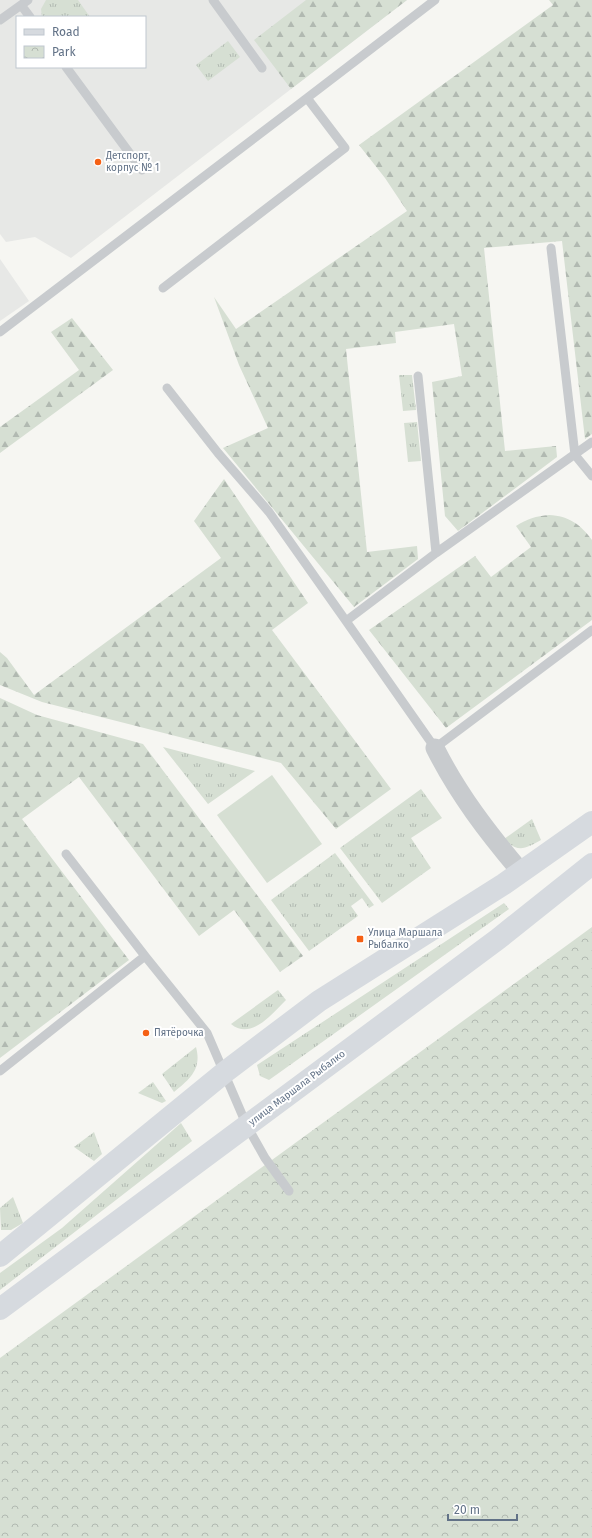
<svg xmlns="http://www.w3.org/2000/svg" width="592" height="1538" font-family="'Fira Sans',sans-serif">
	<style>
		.built { fill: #e7e8e6; fill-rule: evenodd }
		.grass { fill: url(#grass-tufts) }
		.forest { fill: url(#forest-firs) }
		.park { fill: url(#park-crowns) }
		.garden { fill: #d6dfd3 }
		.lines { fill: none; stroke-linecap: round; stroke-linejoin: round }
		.service { stroke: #c8cbce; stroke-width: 9 }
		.minor { stroke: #c8cbce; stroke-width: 19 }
		.primary { stroke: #d6dadf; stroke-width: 22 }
		.poi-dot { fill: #f56014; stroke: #fff; stroke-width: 1.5 }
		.labels { text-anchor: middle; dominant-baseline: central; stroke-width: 4; stroke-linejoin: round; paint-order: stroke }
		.poi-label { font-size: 10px; fill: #627287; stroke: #fff; text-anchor: start }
		.street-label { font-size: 10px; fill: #627287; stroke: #fff }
	</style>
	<defs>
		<pattern id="grass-tufts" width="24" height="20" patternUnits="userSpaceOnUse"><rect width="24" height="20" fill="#d6dfd3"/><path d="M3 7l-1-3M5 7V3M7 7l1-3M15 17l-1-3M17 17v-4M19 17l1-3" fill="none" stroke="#b1b9b1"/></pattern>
		<pattern id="forest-firs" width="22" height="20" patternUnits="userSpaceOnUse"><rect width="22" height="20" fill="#d6dfd3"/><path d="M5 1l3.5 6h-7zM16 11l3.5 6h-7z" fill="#b1b9b1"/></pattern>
		<pattern id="park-crowns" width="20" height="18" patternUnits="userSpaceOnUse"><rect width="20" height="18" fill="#d6dfd3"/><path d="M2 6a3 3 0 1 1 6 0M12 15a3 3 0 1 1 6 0" fill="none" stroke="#b1b9b1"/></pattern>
	</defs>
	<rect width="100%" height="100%" fill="#f6f6f2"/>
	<!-- built -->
	<path class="built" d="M0 0H407L71 258 35 237 6 242 0 234ZM17 17H145V67H17Z
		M0 259 29 301 0 321Z"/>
	<!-- grass -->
	<path class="grass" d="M46 0H78L90 17H42L41 9Z
		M228 41 240 57 208 81 196 65Z
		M399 375H412L416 410 403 411Z
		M417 422 421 461 408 462 404 423Z
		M163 747 255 771 208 804Z
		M421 789 442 818 411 838 431 868 382 903 340 848Z
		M532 819 541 840C525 849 518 853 504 839Z
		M335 853 374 905 369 908 362 898 351 906 358 916 309 951 271 900Z
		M504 903 509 909 269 1080 260 1076 257 1065Z
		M278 990 286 1000C273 1013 251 1041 231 1024Z
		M196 1047C202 1069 190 1079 174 1092L162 1074Z
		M153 1082 166 1101 162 1103 138 1093Z
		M181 1123 192 1141 0 1290V1273L62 1228Z
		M94 1132 102 1154 94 1161 74 1147Z
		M13 1197 23 1223 11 1230H1L0 1208Z"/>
	<!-- forest -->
	<path class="forest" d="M306 0H407L291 89 254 40Z
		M549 0H592V434L585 439 562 241 484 248 505 451 556 446 557 457 458 531 445 516 432 382 462 376 454 324 395 332 396 343 346 349 367 552 417 546 418 559 354 607 223 448 268 428 239 365 214 297 236 329 407 211 385 178 359 145 553 5Z
		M72 318 113 370 0 453V427L79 370 51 332Z
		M224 479 308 603 272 630 391 789 336 829 281 763 42 702 0 685V652L7 658 34 695 221 558 194 521Z
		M549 515C569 516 580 524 592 540V620L446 728 369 630 475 556 491 577 531 547 516 526C527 519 536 516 549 515Z
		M0 698 37 715 143 744 303 956 280 972 234 910 199 936 79 777 22 819 129 960 0 1058Z"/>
	<!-- park -->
	<path class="park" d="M592 927V1538H0V1358Z"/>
	<!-- garden -->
	<path class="garden" d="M272 775 322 844 267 883 217 815Z"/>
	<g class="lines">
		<!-- service -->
		<path class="service" d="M213 0 262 68
			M21 5 30 17
			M0 20 28 0
			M66 67 142 170
			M551 248 575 455 592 476
			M163 288 345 148 307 98 435 0
			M0 332 307 98
			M418 376 436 553
			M167 388 218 453 269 512 346 621 436 553 592 442
			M346 621 435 748 592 630
			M145 956 207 1033 247 1126 265 1158 289 1191
			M0 1071 145 956 66 854"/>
		<!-- minor -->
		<path class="minor" d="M435 748C458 794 488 833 521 872"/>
		<!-- primary -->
		<path class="primary" d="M0 1256 225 1072 319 1001 504 884 592 822
			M0 1309 498 939 592 864"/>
	</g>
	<!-- markers -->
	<g class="poi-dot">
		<circle cx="98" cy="162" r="4"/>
		<rect x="356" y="935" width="8" height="8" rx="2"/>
		<circle cx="146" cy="1033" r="4"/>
	</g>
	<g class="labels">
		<!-- poi labels -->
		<g class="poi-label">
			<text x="106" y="156">Детспорт,<tspan x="106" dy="12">корпус № 1</tspan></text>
			<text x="368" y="933">Улица Маршала<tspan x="368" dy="12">Рыбалко</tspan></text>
			<text x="154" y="1033">Пятёрочка</text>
		</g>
		<!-- street labels -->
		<g class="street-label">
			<text transform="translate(297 1088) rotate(-37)">улица Маршала Рыбалко</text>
		</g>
	</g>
	<!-- legend -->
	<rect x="16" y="16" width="130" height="52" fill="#ffffff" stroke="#c0c7cf"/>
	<rect x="24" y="29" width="20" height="6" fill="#d6dadf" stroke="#c0c7cf"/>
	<text x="52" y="36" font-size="12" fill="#627287">Road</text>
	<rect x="24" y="46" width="20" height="12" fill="url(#park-crowns)" stroke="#c0c7cf"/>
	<text x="52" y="56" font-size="12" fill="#627287">Park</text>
	<!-- scale -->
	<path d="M448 1514v6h69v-6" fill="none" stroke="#627287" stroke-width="2"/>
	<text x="454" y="1514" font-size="12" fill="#627287" stroke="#ffffff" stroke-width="3" paint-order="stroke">20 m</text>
</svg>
